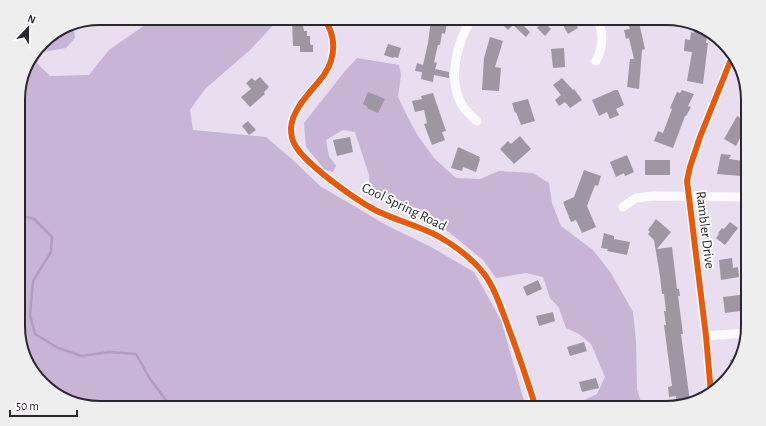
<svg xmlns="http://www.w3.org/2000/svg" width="766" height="426" font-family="'Alegreya Sans',sans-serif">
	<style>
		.forest { fill: #c8b4d5 }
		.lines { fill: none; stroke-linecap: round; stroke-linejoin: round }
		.stream { stroke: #b29cc2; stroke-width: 2.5 }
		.building { fill: #9e96a3 }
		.street { stroke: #fcfafd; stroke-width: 9 }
		.cycleway-casing { stroke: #fff; stroke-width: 8 }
		.cycleway { stroke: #e8590c; stroke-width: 6 }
		.labels { text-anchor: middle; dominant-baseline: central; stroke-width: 4; stroke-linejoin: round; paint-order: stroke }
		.street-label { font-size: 14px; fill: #2c2631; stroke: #fff }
		.rim { fill: none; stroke: #2c2631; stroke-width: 2 }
	</style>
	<rect width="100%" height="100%" fill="#e8deef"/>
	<!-- forest -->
	<path class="forest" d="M155 18H280L250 50 205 89 190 110 193 130 266 137 293 160 320 186 386 225 431 247 474 272 501 320 526 408H100L59 397 32 372 19 337V90L27 64 46 39 66 26 74 30 75 38 66 48 43 52 37 63 50 76 89 75 109 50Z
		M357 58 399 65 401 75 398 97 408 118 418 136 434 158 456 178 480 179 499 171 533 173 549 183 552 203 561 226 593 250 611 273 633 312 636 341 637 389 643 408H567L597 394 605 377 591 344 579 334 566 328 559 308 550 298 543 277 526 273 496 278 483 260 449 232 370 194 369 175 355 132 343 130 326 140 329 156 336 166 333 172 325 170 306 147 304 123 345 71Z"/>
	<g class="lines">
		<!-- stream -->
		<path class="stream" d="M19 215 34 219 52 237 51 252 33 281 30 315 35 334 58 348 82 356 109 352 136 354 150 379 172 408"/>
	</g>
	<!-- building -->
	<path class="building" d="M496 18H519L518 20 530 32 526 37 513 25 508 30Z
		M559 18H573L578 28 568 34Z
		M625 18H638L645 49 642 50 639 89 627 87 630 59H634L629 38 626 39 624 30 630 29Z
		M302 19 304 31H307V36H310V43L311 45H313V52H300V46H293L292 20Z
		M431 20 447 23 445 34 442 33 440 45H438L434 62 437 63 435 69 449 72V78L434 75 433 82 421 79 422 72 415 71 417 63 423 65 428 43Z
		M543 21 551 29 545 36 537 28Z
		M695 28 708 30 706 43H708L703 84 687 81 692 52 684 51 685 39 690 40 691 32 694 33Z
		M490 37 503 41 495 67 501 68 499 91 482 90 484 58Z
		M388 44 401 48 398 58 394 57 393 58 384 55Z
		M564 48 565 67 553 68 551 49Z
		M260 77 269 87 264 92 265 94 250 107 241 97 251 89 246 83 252 78 255 81Z
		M562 78 573 90 574 89 582 100 570 108 565 102 559 106 555 100 561 95 553 85Z
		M615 90H618L624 105 616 109 619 115 610 119 607 112 599 116 592 100Z
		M682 90 694 94 688 106 691 107 686 116H685L673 148 654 141 658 131 663 133 672 109 670 108 677 92 680 93Z
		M368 92 385 99 378 113 367 108 368 107 363 104Z
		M433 93 446 131 442 132 445 140 432 145 424 124 427 123 424 110 415 112 412 101 422 99 421 96Z
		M528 99 535 121 521 125 516 112 515 113 512 103Z
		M737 116 748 122V137L746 141 740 138 736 146 724 139Z
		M248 121 256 130 249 135 242 126Z
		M520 136 531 149 514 164 500 149 508 141 511 144Z
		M350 137 353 152 337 156 333 140Z
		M458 147 480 157 479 159H480L476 172 463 167 462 171 451 168Z
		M721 154 731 155 729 159 743 161 741 176 717 174Z
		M627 155 634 172 625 176 624 173 616 177 610 162Z
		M645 160H670V175H645Z
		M584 170 601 176 598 186 595 185 587 206 596 227 582 233 576 220 571 222 563 202 574 197Z
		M656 219 671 232 657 249 672 247 677 289H679L680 296H678L683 334H681L690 402 677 406 676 396 669 397 668 387 672 386 664 325H666L664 311H666L664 294H662L660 276 654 240 648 234 650 232 648 230Z
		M730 222 738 228 725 245 716 238 719 234 718 233 722 228 724 229Z
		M604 233 614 236V239L630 242 627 255 607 251 608 249 601 248Z
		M732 258 733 268 738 267 739 277 721 280 719 260Z
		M538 280 542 289 527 296 523 287Z
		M747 294 748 310 725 313 723 297Z
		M553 312 555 321 539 326 536 316Z
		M584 342 587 351 570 356 567 347Z
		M740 358 737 367 732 372 730 360Z
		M596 378 599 388 582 392 579 382Z"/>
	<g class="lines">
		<!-- street -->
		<path class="street" d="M323 18C337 35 336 57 324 75 313 90 292 108 291 128 291 133 292 139 294 143 302 162 356 200 375 210 395 220 416 225 436 235 454 245 473 259 485 275 494 287 498 300 503 313 515 344 526 376 536 408
			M472 18C457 42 447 79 462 105 466 111 471 116 477 121
			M596 61C604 45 603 35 598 18
			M623 207 636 198 653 196 748 197
			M706 336 747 333
			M711 393 706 336 687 181 690 167 700 137 732 57V52"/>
		<defs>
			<path id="cycleway" d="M323 18C337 35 336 57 324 75 313 90 292 108 291 128 291 133 292 139 294 143 302 162 356 200 375 210 395 220 416 225 436 235 454 245 473 259 485 275 494 287 498 300 503 313 515 344 526 376 536 408
				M711 393 706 336 687 181 690 167 700 137 732 57V52"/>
		</defs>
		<!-- cycleway casing -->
		<use href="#cycleway" class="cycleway-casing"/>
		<!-- cycleway -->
		<use href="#cycleway" class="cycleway"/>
	</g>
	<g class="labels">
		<!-- street labels -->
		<g class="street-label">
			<text transform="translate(404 207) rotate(26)">Cool Spring Road</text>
			<text transform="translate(705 230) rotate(83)">Rambler Drive</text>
		</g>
	</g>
	<!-- crop -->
	<path d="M0 0H766V426H0ZM100 25H666A75 75 0 0 1 741 100V326A75 75 0 0 1 666 401H100A75 75 0 0 1 25 326V100A75 75 0 0 1 100 25Z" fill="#eeeeef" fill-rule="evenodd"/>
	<path class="rim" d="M100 25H666A75 75 0 0 1 741 100V326A75 75 0 0 1 666 401H100A75 75 0 0 1 25 326V100A75 75 0 0 1 100 25Z"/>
	<!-- north arrow -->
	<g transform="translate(28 28) rotate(22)" stroke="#ffffff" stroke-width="3" paint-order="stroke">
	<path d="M0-3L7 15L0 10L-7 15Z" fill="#2c2631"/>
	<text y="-6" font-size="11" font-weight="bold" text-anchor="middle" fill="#2c2631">N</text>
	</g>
	<!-- scale -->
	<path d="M10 410v6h67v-6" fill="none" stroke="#2c2631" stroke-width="2"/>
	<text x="16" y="410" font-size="12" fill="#2c2631" stroke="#ffffff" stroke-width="3" paint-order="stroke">50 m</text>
</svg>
